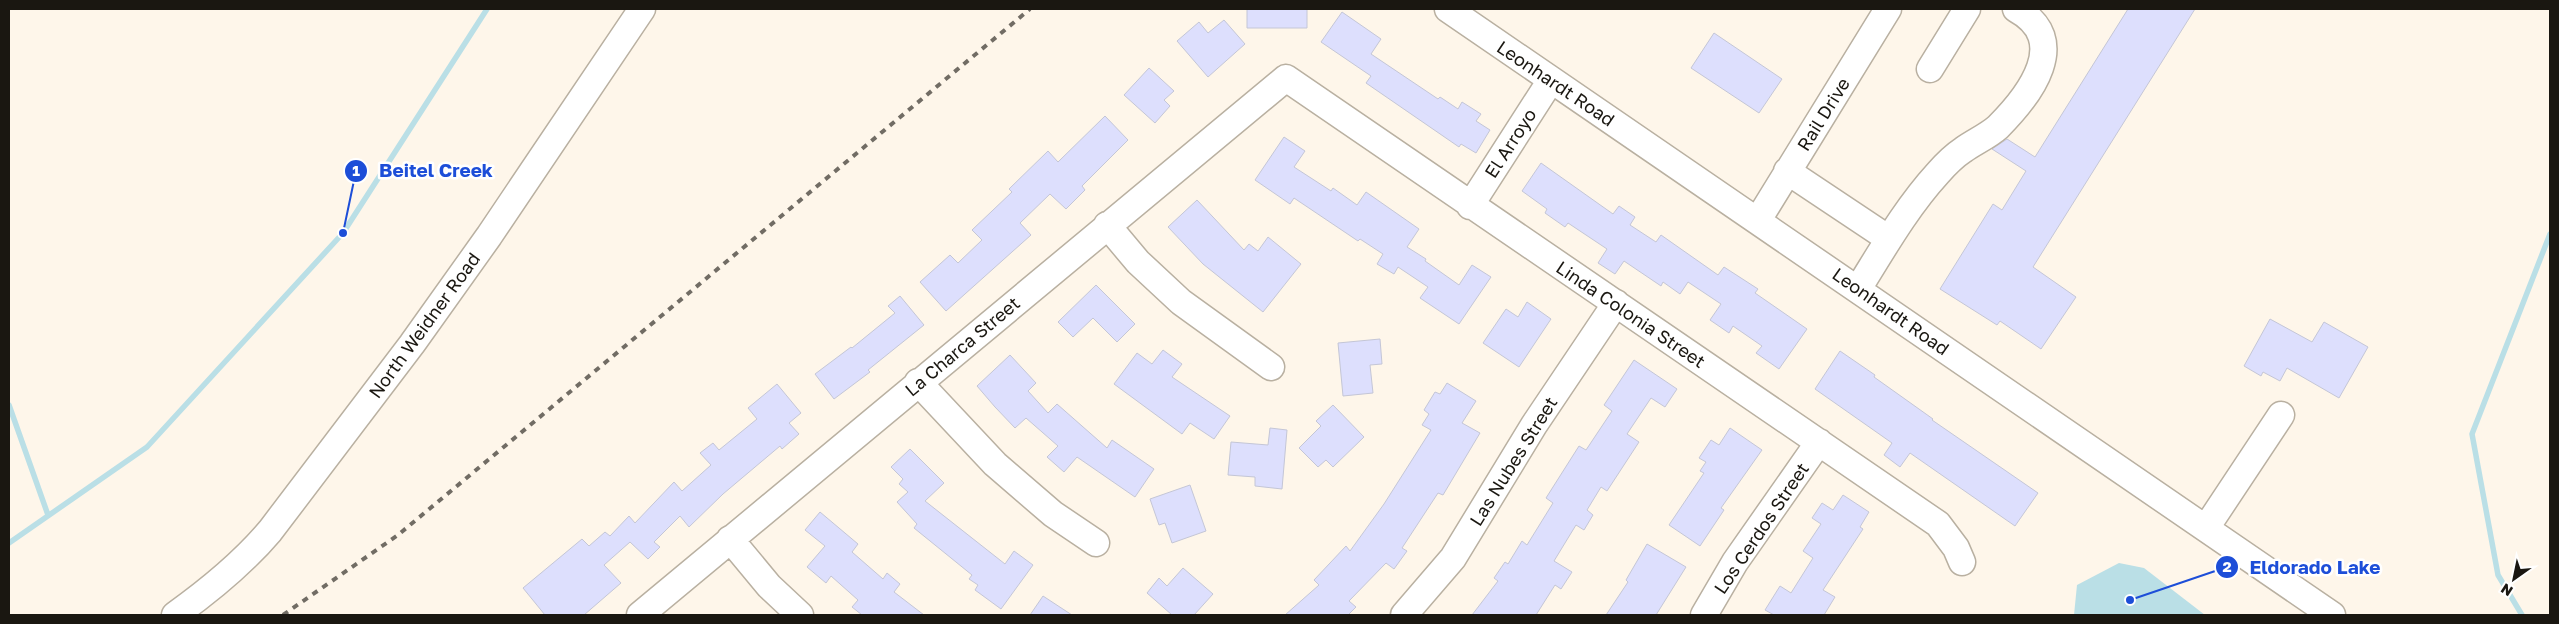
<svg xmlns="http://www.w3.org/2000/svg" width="2559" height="624" font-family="'Golos Text',sans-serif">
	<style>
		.water { fill: #badfe6 }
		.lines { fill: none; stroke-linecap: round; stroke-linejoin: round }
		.stream { stroke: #badfe6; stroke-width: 5.5 }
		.building { fill: #dddffd; stroke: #c4c6d6 }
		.minor-casing { stroke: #b9b0a1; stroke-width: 29 }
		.minor { stroke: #fff; stroke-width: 26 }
		.rail { stroke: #716c64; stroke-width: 4; stroke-dasharray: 6 6; stroke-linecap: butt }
		.labels { text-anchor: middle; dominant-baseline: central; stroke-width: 5; stroke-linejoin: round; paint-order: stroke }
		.street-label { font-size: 18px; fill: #1a1711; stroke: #fff }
		.leader { fill: none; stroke: #1d4ed8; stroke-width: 2 }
		.callout-dot { fill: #1d4ed8; stroke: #fff; stroke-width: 2 }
		.mark-label { font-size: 15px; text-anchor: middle; font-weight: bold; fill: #fff }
		.callout-label { font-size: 19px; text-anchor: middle; font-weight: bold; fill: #1d4ed8; stroke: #fff; stroke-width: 5; stroke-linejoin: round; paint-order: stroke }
	</style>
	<rect width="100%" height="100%" fill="#fef6ea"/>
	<!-- water -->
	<path class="water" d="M2119 563 2144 568 2205 615H2074L2077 585Z"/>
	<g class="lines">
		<!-- stream -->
		<path class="stream" d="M9 405 48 515
			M9 543 147 447 343 233 487 9
			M2522 615 2498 575 2472 434 2550 234"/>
	</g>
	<!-- building -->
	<path class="building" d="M1247 9H1307V28H1247Z
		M2128 9H2195L2033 267 2076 297 2041 349 2000 321 1997 325 1940 289 1993 204 2002 210 2026 171 1992 149 2007 139 2035 157Z
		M1342 12 1381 39 1371 54 1438 99 1440 97 1458 109 1462 102 1481 114 1476 121 1490 130 1476 153 1461 144 1459 147 1366 83 1371 76 1321 42Z
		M1224 20 1245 44 1208 77 1177 41 1199 22 1208 33Z
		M1714 33 1782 79 1759 113 1691 68Z
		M1149 68 1174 91 1164 100 1170 106 1155 123 1124 95Z
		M1105 116 1128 140 1082 186 1085 190 1066 209 1050 194 1020 223 1031 235 946 311 920 282 950 255 958 263 982 240 972 230 1012 192 1009 189 1048 151 1058 162Z
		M1284 137 1305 151 1294 167 1331 191 1333 188 1357 205 1366 192 1419 229 1407 247 1426 259 1425 261 1459 285 1472 265 1491 277 1459 324 1420 298 1428 287 1398 267 1394 274 1377 264 1383 254 1360 239 1358 241 1294 198 1290 204 1255 180Z
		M1541 163 1613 214 1619 206 1635 217 1630 225 1656 242 1661 235 1718 275 1724 267 1758 289 1755 293 1807 329 1779 369 1756 353 1762 346 1733 326 1729 333 1710 320 1721 304 1688 282 1680 294 1663 282 1661 286 1624 261 1615 274 1598 263 1607 249 1568 223 1565 227 1545 213 1547 209 1522 191Z
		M1197 200 1244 250 1249 244 1258 251 1268 237 1301 264 1263 312 1203 264 1168 227Z
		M1096 285 1135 324 1117 342 1093 318 1073 337 1058 322Z
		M900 296 924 325 868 370 870 372 834 399 815 374 851 347 852 348 895 313 888 306Z
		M1527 302 1551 319 1519 367 1483 343 1506 309 1518 317Z
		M2270 319 2312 342 2324 322 2368 347 2339 398 2287 368 2280 381 2263 372 2261 376 2244 366Z
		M1380 339 1382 364 1370 365 1373 393 1343 396 1338 343Z
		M1163 350 1182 364 1172 377 1230 416 1214 439 1190 423 1182 434 1114 384 1137 353 1152 364Z
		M1840 351 1875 375 1874 377 1933 419 1932 420 2038 493 2015 526 1910 453 1900 467 1884 455 1892 443 1815 389Z
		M1010 355 1036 383 1028 391 1048 413 1057 404 1107 448 1112 440 1154 469 1135 497 1077 457 1064 472 1047 457 1058 446 1026 418 1015 428 995 407 977 386Z
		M1634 360 1677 389 1665 407 1651 398 1627 434 1639 442 1607 491 1601 487 1587 510 1593 515 1584 530 1576 525 1554 561 1572 572 1561 589 1555 585 1536 615H1472L1498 581 1494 578 1505 562 1508 564 1522 541 1527 545 1553 503 1546 498 1579 446 1586 450 1612 411 1604 405Z
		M1447 383 1476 401 1462 423 1480 433 1443 495 1438 493 1402 548 1407 551 1394 569 1386 563 1349 601 1356 607 1348 615H1285L1319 585 1314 580 1346 546 1350 551 1384 504 1431 430 1422 425 1429 414 1424 410 1435 392 1440 394Z
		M777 384 801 413 789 423 799 434 782 449 780 446 723 494 689 527 680 516 654 542 660 547 648 559 630 542 604 565 621 583 584 615H545L523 588 582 539 589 546 605 532 610 536 629 516 635 523 674 482 682 491 711 465 700 453 713 443 719 450 757 419 748 408Z
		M1333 405 1364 437 1333 467 1326 460 1318 467 1299 448 1321 426 1316 421Z
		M1270 428 1287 430 1282 489 1255 486V477L1228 475 1231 442 1268 445Z
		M1730 428 1762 450 1721 508 1724 510 1700 546 1669 525 1704 473 1700 471 1706 462 1699 458 1711 440 1719 445Z
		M910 449 944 483 925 501 1005 564 1014 551 1033 565 1001 609 975 590 978 585 969 579 972 575 914 528 917 524 897 502 908 492 899 484 903 479 891 467Z
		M1190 485 1206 531 1172 543 1165 523 1159 525 1150 499Z
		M1843 495 1869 512 1860 527 1863 529 1823 590 1835 597 1824 615H1774L1765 610 1780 586 1791 593 1813 558 1803 551 1821 524 1812 518 1822 503 1833 510Z
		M820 512 858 544 852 552 883 579 887 573 900 584 894 592 924 615H862L852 607 858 600 831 576 826 583 807 567 825 546 805 530Z
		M1647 544 1686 567 1656 615H1606L1628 582 1626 580Z
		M1183 568 1213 594 1194 615H1172L1147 593 1159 578 1167 586Z
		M1043 596 1072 615H1030Z"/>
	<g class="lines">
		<defs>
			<path id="minor" d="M1448 9 2332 615
				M1930 69 1967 9
				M1787 171 1889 239
				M1470 206 1551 80
				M1758 220 1888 9
				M1107 225 1138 262 1181 302 1271 367
				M1858 289C1883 249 1906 208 1938 173 1945 165 1954 156 1963 150 1974 142 1988 136 1998 127 2030 95 2072 40 2016 9
				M918 382 995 464 1053 514 1096 543
				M2206 528 2281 415
				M730 539 769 586 800 615
				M175 615C210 590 242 564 270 531L412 344 489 236 642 9
				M640 615 1286 78 1938 524 1956 548 1962 562
				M1404 615 1453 558 1534 425 1616 303
				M1704 615 1735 562 1819 442"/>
		</defs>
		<!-- minor casing -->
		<use href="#minor" class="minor-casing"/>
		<!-- minor -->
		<use href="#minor" class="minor"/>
		<!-- rail -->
		<path class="rail" d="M283 615 398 535 1030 9"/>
	</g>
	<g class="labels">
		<!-- street labels -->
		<g class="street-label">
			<text transform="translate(1556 83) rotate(34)">Leonhardt Road</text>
			<text transform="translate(1823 114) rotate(-58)">Rail Drive</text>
			<text transform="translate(1510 143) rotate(-57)">El Arroyo</text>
			<text transform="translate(1891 311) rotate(35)">Leonhardt Road</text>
			<text transform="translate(1631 314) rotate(34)">Linda Colonia Street</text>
			<text transform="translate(424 325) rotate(-54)">North Weidner Road</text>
			<text transform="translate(962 346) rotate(-40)">La Charca Street</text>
			<text transform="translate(1513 461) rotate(-58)">Las Nubes Street</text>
			<text transform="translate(1761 528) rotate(-56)">Los Cerdos Street</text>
		</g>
	</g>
	<!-- callouts -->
	<path class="leader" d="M343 233L356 171M2130 600L2227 567"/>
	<g class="callout-dot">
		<circle cx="343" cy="233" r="5"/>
		<circle cx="2130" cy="600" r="5"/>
		<circle cx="356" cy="171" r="12"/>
		<circle cx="2227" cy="567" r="12"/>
	</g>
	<g class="mark-label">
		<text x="356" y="176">1</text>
		<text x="2227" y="572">2</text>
	</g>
	<g class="callout-label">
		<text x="436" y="177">Beitel Creek</text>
		<text x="2315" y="574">Eldorado Lake</text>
	</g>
	<!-- border -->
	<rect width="2559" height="624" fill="none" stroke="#1a1711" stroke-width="20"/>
	<!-- north arrow -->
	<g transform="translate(2514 579) rotate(213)" stroke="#ffffff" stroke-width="4" paint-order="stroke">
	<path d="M0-4L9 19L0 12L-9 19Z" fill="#1a1711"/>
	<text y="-8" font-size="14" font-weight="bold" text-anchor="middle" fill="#1a1711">N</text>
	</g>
</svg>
